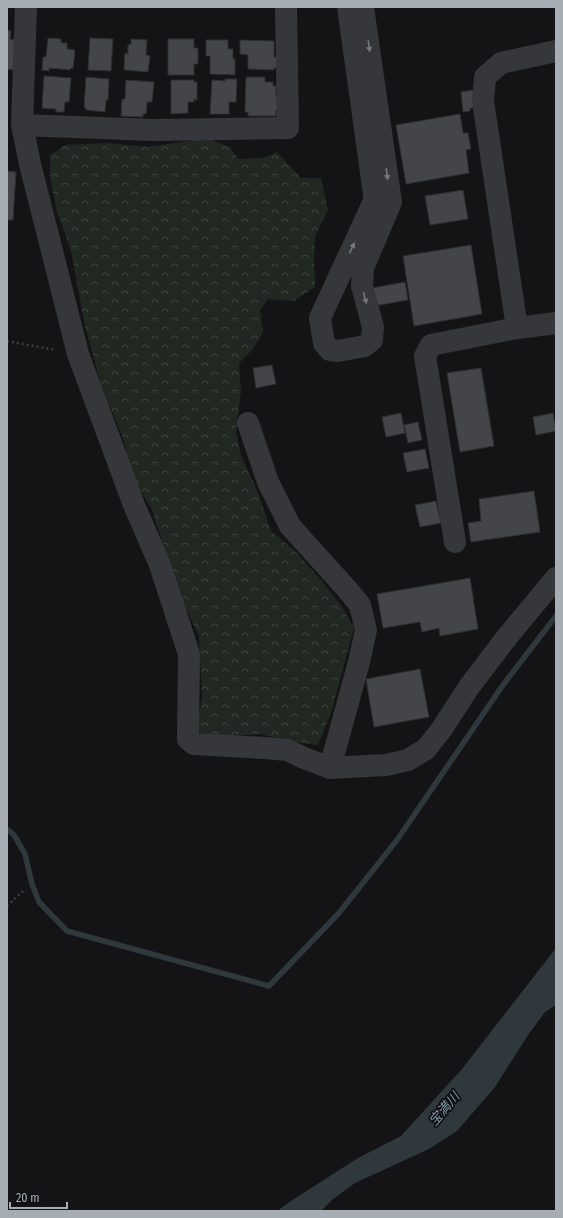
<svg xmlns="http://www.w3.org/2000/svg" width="563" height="1218" font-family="'Fira Sans Condensed','Noto Sans JP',sans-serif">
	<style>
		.forest { fill: url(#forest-crowns) }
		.water { fill: #2f383d }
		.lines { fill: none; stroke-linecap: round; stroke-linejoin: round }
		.stream { stroke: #2f383d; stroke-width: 5.5 }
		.building { fill: #434549; stroke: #2e2f31 }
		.path { stroke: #3c3e41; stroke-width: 2.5; stroke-dasharray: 2 3; stroke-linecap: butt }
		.minor { stroke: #36373a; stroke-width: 22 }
		.oneway { fill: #74787e }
		.labels { text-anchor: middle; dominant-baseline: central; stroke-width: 3.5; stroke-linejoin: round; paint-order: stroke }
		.water-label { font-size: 13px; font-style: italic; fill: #819dad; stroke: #0f0f11 }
	</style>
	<defs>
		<pattern id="forest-crowns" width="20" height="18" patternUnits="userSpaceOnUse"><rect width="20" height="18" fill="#212821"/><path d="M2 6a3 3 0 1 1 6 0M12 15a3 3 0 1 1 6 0" fill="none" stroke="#3e443f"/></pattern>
	</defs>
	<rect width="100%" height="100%" fill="#141416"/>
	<!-- forest -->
	<path class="forest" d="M207 138 230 147 238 159 263 158 277 152 301 178H321L328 210 315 236 314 257 315 287 294 301 268 299 260 310 263 332 253 349 239 363 241 391 236 431 241 455 258 493 271 531 296 552 322 581 342 607 354 628 331 713 318 745 296 742 260 734 221 737 197 732 202 696 199 636 179 594 152 510 133 477 123 438 101 385 85 326 71 251 56 208 50 177V155L65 145 107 143 148 147Z"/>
	<!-- water -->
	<path class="water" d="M556 948V1005L545 1012 528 1035 495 1087 457 1131 429 1149 355 1183 332 1200 321 1211H277L291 1201 358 1158 401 1136 462 1069Z"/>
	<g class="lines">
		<!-- stream -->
		<path class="stream" d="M7 829 14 835 25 854 32 884 39 902 67 931 269 986 339 913 397 840 503 685 556 616"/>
	</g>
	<!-- building -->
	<path class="building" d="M7 30 11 31 10 39 15 40 13 70 7 69Z
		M48 38 61 39V43H67V49L75 50 73 68H71L70 70 49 68V71L42 70 43 57H46Z
		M90 38 113 39 111 71 88 70Z
		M131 39 147 40 146 55 150 56 148 72 124 70 125 53 128 54V45L131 44Z
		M168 39H194V48H198V64H194V75H168Z
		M206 40H228V49H233V59H235V75L210 74V56H206Z
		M240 40 274 41V57H280L279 68H274V70L248 69V55L240 54Z
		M44 76 71 78 69 102H65L64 112H56V109L42 108Z
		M86 77 109 79 108 100H106L105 112 86 110V108H84Z
		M246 77H265V82H273V86H276V97H279V110H276V116H248V112H245Z
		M225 79H237L236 102H229V114H210L212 80 225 81Z
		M126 80 154 82 152 102H147L146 114H143V117L121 116 122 99H125Z
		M171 80H194V82H197V100L194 99V102H188V113L171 114Z
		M473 90 475 108H470V111L463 112 461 92Z
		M460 114 463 133H468L471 149 466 150 469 173 406 184 396 125Z
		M7 171 16 172 13 220H7Z
		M463 190 468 219 430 225 425 196Z
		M471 245 482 314 414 326 403 256Z
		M405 282 408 300 374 306 372 288Z
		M272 365 276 384 256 388 253 368Z
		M481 368 494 446 460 452 447 373Z
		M401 413 405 433 386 437 382 417Z
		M553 413 556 431 536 435 533 417Z
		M418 422 422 440 408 443 404 425Z
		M425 449 429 468 407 472 403 453Z
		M534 491 540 532 471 542 468 523 481 521 479 499Z
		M436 501 441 523 420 527 415 505Z
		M470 578 478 629 440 636 439 628 422 632 420 622 383 628 377 594Z
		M420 669 429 717 374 727 366 679Z"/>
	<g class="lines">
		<!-- path -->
		<path class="path" d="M7 341 56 350
			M7 906 23 891"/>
		<!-- minor -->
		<path class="minor" d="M26 7 22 125 30 164 78 354 134 505 160 565 189 654 188 739 194 744 265 748 287 750 304 758 330 768 386 765 408 760 426 749 441 730 469 687 507 637 556 578
			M348 7 374 194V201L320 318 324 343 330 350 338 351 365 346 372 340 373 327 362 286 363 268 391 202 363 7
			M22 125 153 130 288 128 286 7
			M517 328 483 101 485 77 501 63 556 51
			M248 423 268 482 290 526 346 588 360 605 366 630 359 662 330 768
			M455 542 425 356 431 345 517 328 556 323"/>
	</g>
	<!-- one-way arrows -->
	<defs><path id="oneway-solid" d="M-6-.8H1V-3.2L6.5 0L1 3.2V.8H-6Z"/></defs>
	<g class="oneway">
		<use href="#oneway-solid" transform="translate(369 46) rotate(82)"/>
		<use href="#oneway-solid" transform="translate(387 174) rotate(82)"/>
		<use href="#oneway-solid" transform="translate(352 248) rotate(-65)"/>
		<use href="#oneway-solid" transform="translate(365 298) rotate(75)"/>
	</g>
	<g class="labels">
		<!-- water labels -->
		<g class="water-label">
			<text transform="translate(444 1109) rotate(-50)">宝満川</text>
		</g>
	</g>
	<!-- border -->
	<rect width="563" height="1218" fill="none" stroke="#a7adb5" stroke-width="16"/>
	<!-- scale -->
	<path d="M10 1202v6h57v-6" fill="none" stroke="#a7adb5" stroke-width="2"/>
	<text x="16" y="1202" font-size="12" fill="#a7adb5" stroke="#0f0f11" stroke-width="3" paint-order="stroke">20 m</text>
</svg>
